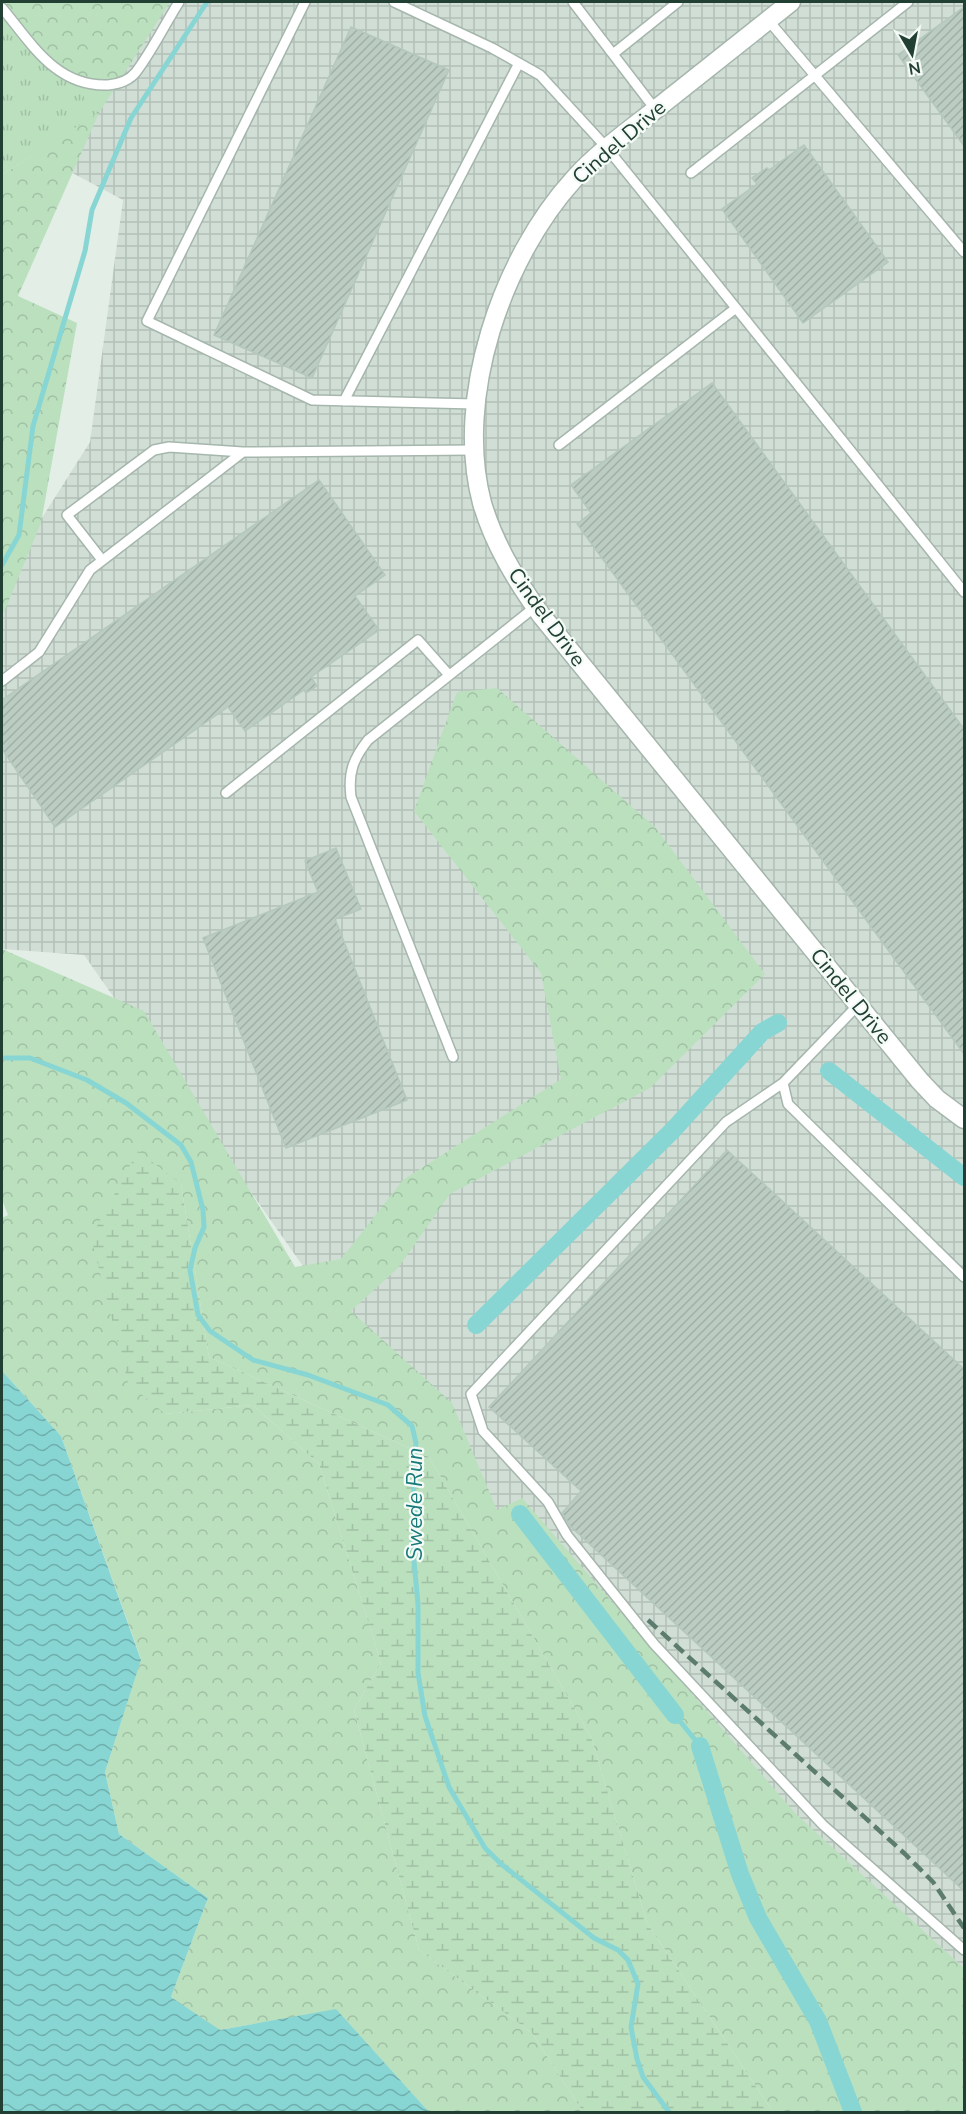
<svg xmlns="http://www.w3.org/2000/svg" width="966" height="2114" font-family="'Nunito Sans',sans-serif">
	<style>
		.industrial { fill: url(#industrial-grid) }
		.grass { fill: url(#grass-tufts) }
		.forest { fill: url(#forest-crowns) }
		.wetland { fill: url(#wetland-marsh) }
		.water { fill: url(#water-waves) }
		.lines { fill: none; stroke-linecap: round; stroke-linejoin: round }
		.stream { stroke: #88d6d4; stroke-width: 5 }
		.canal { stroke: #88d6d4; stroke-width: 18 }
		.building { fill: url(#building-hatch); stroke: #b5c8bd; stroke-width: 1.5 }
		.service-casing { stroke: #a5b6ad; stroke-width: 12 }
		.minor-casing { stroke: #a5b6ad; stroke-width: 21 }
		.service { stroke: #fff; stroke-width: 9 }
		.minor { stroke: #fff; stroke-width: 18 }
		.rail { stroke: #5c7c6e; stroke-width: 4.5; stroke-dasharray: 12 6; stroke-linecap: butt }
		.labels { text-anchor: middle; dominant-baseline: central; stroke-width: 4.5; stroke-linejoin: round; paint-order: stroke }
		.street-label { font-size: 21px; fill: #214033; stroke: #f4faf6 }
		.water-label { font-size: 22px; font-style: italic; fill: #187a7a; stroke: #f4faf6 }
	</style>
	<defs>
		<pattern id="industrial-grid" width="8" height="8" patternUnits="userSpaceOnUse" patternTransform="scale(1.5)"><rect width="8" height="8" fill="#d1ded6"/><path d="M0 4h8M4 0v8" fill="none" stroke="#b3c0b8"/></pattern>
		<pattern id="grass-tufts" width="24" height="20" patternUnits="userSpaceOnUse" patternTransform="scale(1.5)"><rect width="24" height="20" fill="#bbe0be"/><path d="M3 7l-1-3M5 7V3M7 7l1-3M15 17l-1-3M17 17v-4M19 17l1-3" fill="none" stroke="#a0c1a4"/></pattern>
		<pattern id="forest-crowns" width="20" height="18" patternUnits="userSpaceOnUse" patternTransform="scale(1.5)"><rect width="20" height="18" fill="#bbe0be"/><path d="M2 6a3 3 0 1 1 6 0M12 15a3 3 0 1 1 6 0" fill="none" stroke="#a0c1a4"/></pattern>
		<pattern id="wetland-marsh" width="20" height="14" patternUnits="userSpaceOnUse" patternTransform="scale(1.5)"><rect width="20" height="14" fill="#bbe0be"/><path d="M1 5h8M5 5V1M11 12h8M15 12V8" fill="none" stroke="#a0c1a4"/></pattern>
		<pattern id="water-waves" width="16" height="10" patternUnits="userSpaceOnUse" patternTransform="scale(1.5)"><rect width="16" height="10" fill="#88d6d4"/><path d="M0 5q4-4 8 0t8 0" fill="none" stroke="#6fafad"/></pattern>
		<pattern id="building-hatch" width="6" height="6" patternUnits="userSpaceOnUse" patternTransform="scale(1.5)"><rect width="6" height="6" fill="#bbccc2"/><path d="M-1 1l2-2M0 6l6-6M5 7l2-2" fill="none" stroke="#a0b0a7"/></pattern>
	</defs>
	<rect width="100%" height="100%" fill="#e3eee7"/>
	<!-- industrial -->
	<path class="industrial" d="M2 2H964V2112L570 1630 300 1262 84 955 2 949V581L90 442 123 200 33 152 2 171Z"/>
	<!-- grass -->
	<path class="grass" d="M2 2 99 113 2 175Z"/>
	<!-- forest -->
	<path class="forest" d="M2 2H170L99 113 18 296 77 323 41 523 2 617V175L98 113Z
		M497 688 655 827 765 974 650 1088 450 1194 398 1268 351 1311 452 1403 497 1510 522 1498 796 1814 964 1968V2112H773L647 1923 591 1737 429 1457 209 1357 181 1184 165 1414 253 1405 319 1464 381 1663 354 1710 419 1950 532 2033 583 2112H429L336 2010 219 2030 171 1997 208 1898 119 1834 105 1772 141 1659 61 1436 3 1372 2 1218 8 1215 2 1200V949L144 1011 295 1267 341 1259 403 1180 561 1079 541 973 414 811 457 692Z"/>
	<!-- wetland -->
	<path class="wetland" d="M138 1151 181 1184 209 1357 429 1457 591 1737 647 1923 773 2112H583L532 2033 419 1950 354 1710 381 1663 319 1464 253 1405 165 1414 128 1383 91 1237Z"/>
	<!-- water -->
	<path class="water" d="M2 1359 3 1372 61 1436 141 1660 105 1772 119 1834 208 1898 171 1997 220 2030 336 2009 429 2112H2Z"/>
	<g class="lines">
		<!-- stream -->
		<path class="stream" d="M2 565 19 535 33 426 85 251 92 210 131 118 207 2
			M2 1058H30L87 1080 126 1103 181 1145 191 1162 203 1210 204 1227 195 1248 190 1270 198 1315 210 1331 253 1360 308 1375 388 1405 412 1426 416 1443 413 1467 415 1530 412 1540 418 1604V1673L425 1716 449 1787 485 1848 500 1863 594 1938 618 1950 628 1960 638 1984 631 2027 637 2059 643 2077 669 2112
			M675 1715 700 1746"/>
		<!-- canal -->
		<path class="canal" d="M829 1071 964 1177
			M476 1325 673 1130 762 1032 778 1023
			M520 1514 675 1715
			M700 1746 740 1874 758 1918 818 2021 853 2112"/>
	</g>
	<!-- building -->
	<path class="building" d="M964 7V146L898 55Z
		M351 27 449 70 312 378 214 335Z
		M804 145 888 262 803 323 722 209 757 184 752 178 767 168 769 170Z
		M712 383 964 729V1054L577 524 591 513 571 485Z
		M319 480 385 575 355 596 379 630 311 677 317 686 306 693 304 690 245 731 228 707 55 827 2 749V700Z
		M336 848 361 909 335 919 407 1100 286 1148 203 938 318 892 305 861Z
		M727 1150 964 1369V1891L570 1526 562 1513 581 1491 489 1407Z"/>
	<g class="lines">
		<defs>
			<path id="service" d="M305 2 147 321 312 400 475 404
				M394 2 492 48 540 75 607 148 736 308
				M573 2 655 109
				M2 8C32 44 56 87 108 85 118 84 129 81 136 72 152 51 165 24 179 2
				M768 20 964 252
				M613 54 678 2
				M691 173 908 2
				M344 401 519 63
				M559 445 736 308 964 592
				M102 560 67 515 154 450 169 447 243 452
				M2 681 39 652 90 570 243 452 474 450
				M226 793 418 640 449 675
				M858 1005 783 1083 726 1122 471 1394 483 1431 548 1502 567 1535 654 1644 823 1825 964 1950
				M453 1057 351 797C348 773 353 759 368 740L535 607
				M783 1083 788 1104 964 1277"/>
			<path id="minor" d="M791 2C748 36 704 71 660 106 631 129 599 151 574 179 502 258 454 398 482 503 494 544 516 580 541 615L920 1081 937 1099 964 1119"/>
		</defs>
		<!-- service casing -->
		<use href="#service" class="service-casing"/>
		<!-- minor casing -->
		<use href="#minor" class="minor-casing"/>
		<!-- service -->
		<use href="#service" class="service"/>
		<!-- minor -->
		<use href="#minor" class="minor"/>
		<!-- rail -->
		<path class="rail" d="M648 1620 905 1854 933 1882 964 1928"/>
	</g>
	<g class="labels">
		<!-- street labels -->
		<g class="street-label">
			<text transform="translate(619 142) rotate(-41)">Cindel Drive</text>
			<text transform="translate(547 617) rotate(54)">Cindel Drive</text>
			<text transform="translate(851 996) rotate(51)">Cindel Drive</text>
		</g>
		<!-- water labels -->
		<g class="water-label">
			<text transform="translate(415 1504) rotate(-90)">Swede Run</text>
		</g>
	</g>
	<!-- border -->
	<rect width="966" height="2114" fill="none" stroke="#214033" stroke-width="6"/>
	<!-- north arrow -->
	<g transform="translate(912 54) rotate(170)" stroke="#f4faf6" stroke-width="4.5" paint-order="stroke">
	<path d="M0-4.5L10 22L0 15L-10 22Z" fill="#214033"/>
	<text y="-9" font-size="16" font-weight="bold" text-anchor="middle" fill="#214033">N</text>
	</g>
</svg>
